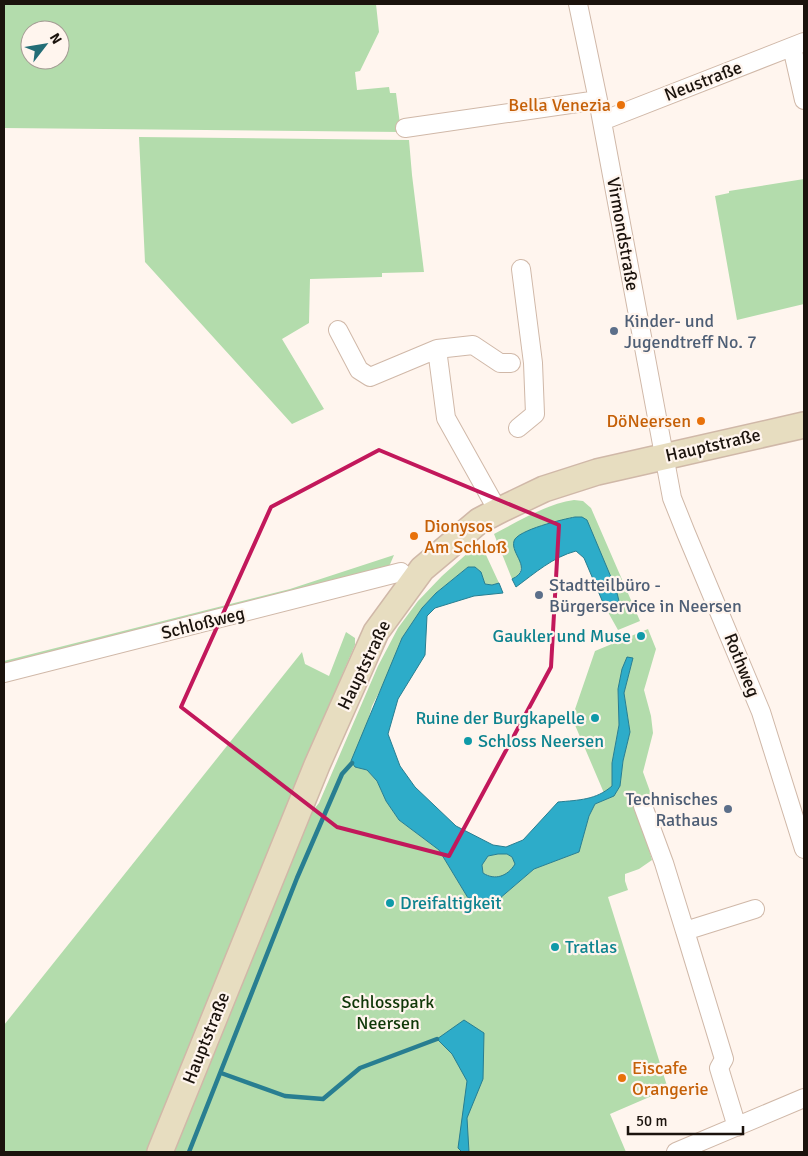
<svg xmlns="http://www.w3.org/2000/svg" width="808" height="1156" font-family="Signika,sans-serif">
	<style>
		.green { fill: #b3dcac; fill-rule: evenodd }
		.water { fill: #2dacc9; stroke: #287e91; fill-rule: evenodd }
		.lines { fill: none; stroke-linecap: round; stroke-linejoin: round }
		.stream { stroke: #287e91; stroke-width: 4.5 }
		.street-casing { stroke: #d0b8a8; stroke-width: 20 }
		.secondary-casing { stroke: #d0b8a8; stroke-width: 28 }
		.street { stroke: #fff; stroke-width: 18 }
		.secondary { stroke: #e7ddc0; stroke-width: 25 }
		.marked { fill: none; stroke: #c2185b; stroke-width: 4; stroke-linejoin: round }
		.food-dot { fill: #e8710a; stroke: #fff5ee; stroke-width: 2 }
		.service-dot { fill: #5c6f8a; stroke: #fff5ee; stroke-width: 2 }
		.culture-dot { fill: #0f9aa8; stroke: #fff5ee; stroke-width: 2 }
		.labels { text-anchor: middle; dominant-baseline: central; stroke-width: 4.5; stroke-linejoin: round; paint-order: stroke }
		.street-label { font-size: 18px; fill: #1b130d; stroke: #fff5ee }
		.food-label { font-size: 18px; fill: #c56008; stroke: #fff5ee; text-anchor: end }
		.service-label { font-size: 18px; fill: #4e5e75; stroke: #fff5ee; text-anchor: start }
		.culture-label { font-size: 18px; fill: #0d838f; stroke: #fff5ee; text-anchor: start }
		.park-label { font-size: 18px; fill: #0f3708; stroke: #fff5ee }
	</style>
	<rect width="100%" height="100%" fill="#fff5ee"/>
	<!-- green -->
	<path class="green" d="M4 4H376L379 32 360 71 355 72 357 90 389 87 390 93H396L401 132 4 128ZM30 30H60V60H30Z
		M139 137 409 140 412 175 424 272 382 273V277L310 279 309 323 282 339 324 409 292 424 145 262Z
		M804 179V304L737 320 715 196 729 193V191Z
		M574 500 583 501 591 508 640 621 618 630 604 605 610 607 575 517 523 533 517 537 514 548C520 559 527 572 512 579L494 534C519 521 546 504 574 500Z
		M480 542 499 583 492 585 485 584 481 572 475 567H468L436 593 422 608 402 638 389 673 372 706 355 767 367 770 377 781 386 801 399 820 439 850 468 898 499 899 534 869 579 852 589 816 595 804 614 796 620 786 623 761 630 732 624 693 633 658 618 689 619 725 612 763 613 786 604 793 572 718 595 651 648 629 656 649 644 690 651 716 653 733 643 772 652 797 636 804 652 860 639 869 625 874V881L628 890 608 897 668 1089 610 1114 626 1152H171L303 823 319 803 378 666 398 628 418 601 442 576Z
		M394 555 388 569 4 669V661L290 589Z
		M346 632 355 638V645L327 710 151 1152H4V1025L302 652 305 664 329 676Z
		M498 854H507L512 857 515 864C508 877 495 881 483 873L482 865 488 856Z"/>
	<!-- water -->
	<path class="water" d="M575 517H582L587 520 616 589 619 601 617 605 610 607 604 605 584 558 576 551C553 557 535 573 516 587L512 579C534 569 510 554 514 541 517 530 564 519 575 517Z
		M468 567H475L481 572 485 584 492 585 499 583 503 593 474 596 435 608 427 616 425 655 398 699 388 734 400 766 415 787 456 826 493 845 506 847 523 840 558 802C579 800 596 800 612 786V763L619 725 618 689 622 669 627 657 633 658 624 693 630 732 623 761 620 786 614 796 595 804 589 816 579 852 534 869 499 899 468 898 439 850 399 820 386 801 377 781 367 770 355 767 351 761 402 638 422 608 436 593ZM498 854H507L512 857 515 864C508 876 495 881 483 873L482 865 488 856Z
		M464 1020 484 1033 483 1079 467 1118 469 1152H462L458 1148 467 1081 452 1054 437 1039Z"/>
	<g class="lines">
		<!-- stream -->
		<path class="stream" d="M221 1073 285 1096 323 1099 360 1068 437 1039
			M189 1152 297 878 342 774 352 763"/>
		<defs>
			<path id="street" d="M578 4 598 100 672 498 686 533 761 712 804 849
				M792 47 804 100
				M602 121 804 42
				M405 128 598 100
				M338 330 359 370 370 377 437 349 446 418 498 511
				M437 349 473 345 500 363H511
				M518 428 535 414 533 363 521 269
				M4 673 401 572
				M643 806 664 863 685 931
				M737 1127 719 1068 724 1059 685 931 755 909
				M676 1152 804 1098"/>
			<path id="secondary" d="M160 1152 317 765 376 632 422 569 479 521 498 511 544 489 597 472 804 425"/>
		</defs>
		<!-- street casing -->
		<use href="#street" class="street-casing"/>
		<!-- secondary casing -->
		<use href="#secondary" class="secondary-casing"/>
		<!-- street -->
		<use href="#street" class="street"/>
		<!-- secondary -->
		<use href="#secondary" class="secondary"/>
	</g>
	<!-- marked area -->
	<path class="marked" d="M379 450 559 525 551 667 449 856 337 827 181 707 271 507Z"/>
	<!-- markers -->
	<g class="food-dot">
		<circle cx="621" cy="105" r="5"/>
		<circle cx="701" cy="421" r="5"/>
		<circle cx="414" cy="536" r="5"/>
		<circle cx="622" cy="1078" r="5"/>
	</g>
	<g class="service-dot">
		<circle cx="614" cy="331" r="5"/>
		<circle cx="539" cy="595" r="5"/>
		<circle cx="728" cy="809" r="5"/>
	</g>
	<g class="culture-dot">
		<circle cx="641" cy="636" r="5"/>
		<circle cx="595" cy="718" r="5"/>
		<circle cx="468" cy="741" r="5"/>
		<circle cx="390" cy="903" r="5"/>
		<circle cx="555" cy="947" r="5"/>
	</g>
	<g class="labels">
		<!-- street labels -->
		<g class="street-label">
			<text transform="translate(703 81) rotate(-21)">Neustraße</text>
			<text transform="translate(623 234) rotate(80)">Virmondstraße</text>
			<text transform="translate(713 445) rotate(-13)">Hauptstraße</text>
			<text transform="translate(203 623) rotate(-14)">Schloßweg</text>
			<text transform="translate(364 665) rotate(-64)">Hauptstraße</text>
			<text transform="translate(742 665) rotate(68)">Rothweg</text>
			<text transform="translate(206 1038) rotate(-68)">Hauptstraße</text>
		</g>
		<!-- food labels -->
		<g class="food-label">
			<text x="611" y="105">Bella Venezia</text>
			<text x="691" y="421">DöNeersen</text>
			<text x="424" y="526" text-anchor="start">Dionysos<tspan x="424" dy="21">Am Schloß</tspan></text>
			<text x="632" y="1068" text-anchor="start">Eiscafe<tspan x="632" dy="21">Orangerie</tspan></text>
		</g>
		<!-- service labels -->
		<g class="service-label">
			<text x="624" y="321">Kinder- und<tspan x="624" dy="21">Jugendtreff No. 7</tspan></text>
			<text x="549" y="585">Stadtteilbüro -<tspan x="549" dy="21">Bürgerservice in Neersen</tspan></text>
			<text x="718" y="799" text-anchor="end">Technisches<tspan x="718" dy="21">Rathaus</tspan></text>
		</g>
		<!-- culture labels -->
		<g class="culture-label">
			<text x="631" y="636" text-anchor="end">Gaukler und Muse</text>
			<text x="585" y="718" text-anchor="end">Ruine der Burgkapelle</text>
			<text x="478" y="741">Schloss Neersen</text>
			<text x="400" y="903">Dreifaltigkeit</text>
			<text x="565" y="947">Tratlas</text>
		</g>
		<!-- park labels -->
		<g class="park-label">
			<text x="388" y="1002">Schlosspark<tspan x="388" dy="21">Neersen</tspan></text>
		</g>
	</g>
	<!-- border -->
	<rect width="808" height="1156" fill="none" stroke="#1b130d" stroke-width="10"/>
	<!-- north arrow -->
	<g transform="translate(45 45) rotate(59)"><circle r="24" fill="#fff5ee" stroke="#a49b94"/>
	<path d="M0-4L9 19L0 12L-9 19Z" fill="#236d76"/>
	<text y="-8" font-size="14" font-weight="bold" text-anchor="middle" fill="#1b130d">N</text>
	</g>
	<!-- scale -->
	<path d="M628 1126v8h115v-8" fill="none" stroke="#1b130d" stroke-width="2.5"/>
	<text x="636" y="1126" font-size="15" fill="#1b130d" stroke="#fff5ee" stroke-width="4" paint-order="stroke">50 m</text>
</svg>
